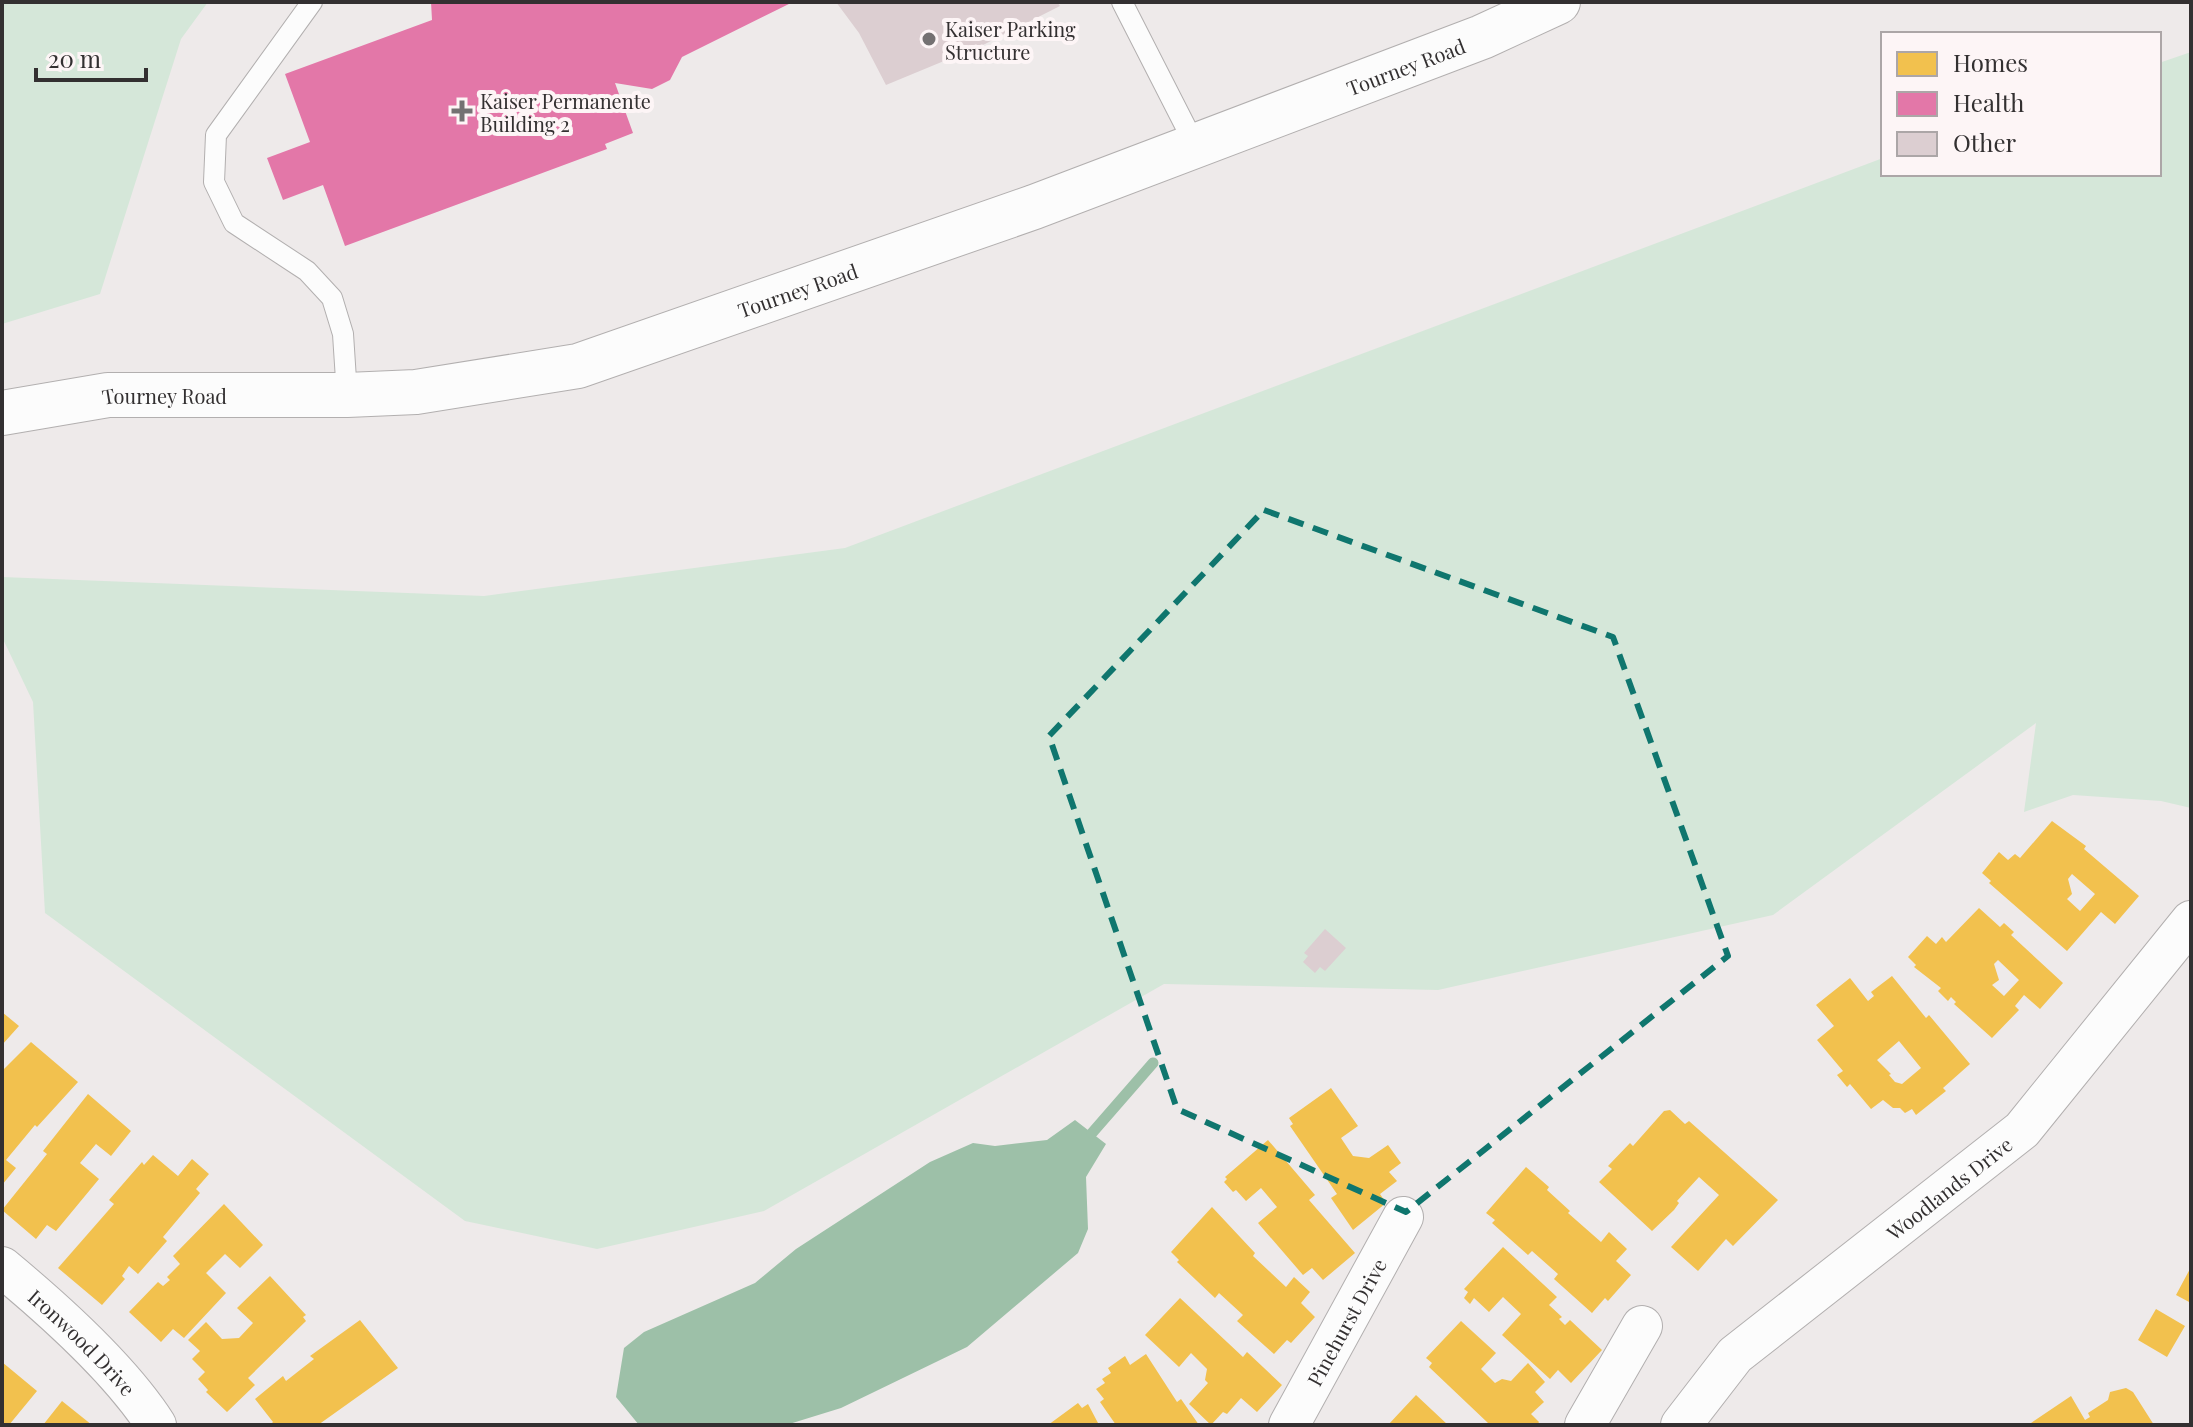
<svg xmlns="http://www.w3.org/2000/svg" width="2193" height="1427" font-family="'Playfair Display',serif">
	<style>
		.grass { fill: #d5e7d9 }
		.water { fill: #9dc0a8 }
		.homes { fill: #f2c14e; fill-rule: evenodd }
		.health { fill: #e377a8 }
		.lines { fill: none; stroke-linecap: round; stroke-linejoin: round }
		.stream { stroke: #9dc0a8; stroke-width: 11 }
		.building { fill: #dcced1 }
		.lane-casing { stroke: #b2afaf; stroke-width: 22 }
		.street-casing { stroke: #b2afaf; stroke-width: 42 }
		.secondary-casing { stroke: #b2afaf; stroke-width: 46 }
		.lane { stroke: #fcfcfc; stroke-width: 20 }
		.street { stroke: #fcfcfc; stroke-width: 40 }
		.secondary { stroke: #fcfcfc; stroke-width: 44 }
		.marked { fill: none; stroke: #0f766e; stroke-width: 6; stroke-dasharray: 16 10; stroke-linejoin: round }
		.poi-dot { fill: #747172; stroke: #fdf5f6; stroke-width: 3 }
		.labels { text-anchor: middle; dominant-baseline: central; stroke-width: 8; stroke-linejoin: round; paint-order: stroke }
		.poi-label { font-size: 20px; fill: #333031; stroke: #fdf5f6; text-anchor: start }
		.street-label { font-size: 20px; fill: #333031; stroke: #fdf5f6 }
	</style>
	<rect width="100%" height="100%" fill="#eeeaea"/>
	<!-- grass -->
	<path class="grass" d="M2 2H208L181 39 100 294 2 324Z
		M2191 52V808L2161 801 2073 795 2024 812 2036 723 1773 915 1438 990 1164 984 764 1211 597 1249 465 1221 45 913 33 702 2 637V577L484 596 845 548 1883 158V174H2159V63Z"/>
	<!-- water -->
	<path class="water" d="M1075 1120 1106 1144 1086 1177 1088 1229 1078 1253 967 1347 841 1408 786 1425H639L616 1397 624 1348 644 1332 755 1283 796 1249 930 1162 973 1143 995 1146 1047 1140Z"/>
	<!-- homes -->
	<path class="homes" d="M2052 821 2086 846 2084 849 2139 896 2115 924 2101 912 2067 951 1989 883 1991 881 1982 873 1999 852 2008 860 2015 854 2020 858ZM2072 874 2095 894 2080 911 2067 899 2072 894 2068 879Z
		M1979 908 2000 927 2004 923 2014 932 2011 935 2063 983 2040 1009 2024 995 2015 1006 2019 1010 1992 1038 1954 1004 1956 1002 1951 997 1948 1001 1938 991 1941 988 1914 967 1916 965 1908 957 1927 936 1936 944 1942 937 1946 942ZM1998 960 2019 980 2004 996 1992 985 1999 980 1994 964Z
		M1892 976 1926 1018 1929 1015 1970 1064 1943 1088 1946 1091 1916 1115 1912 1109 1905 1113 1900 1108H1893L1883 1100 1871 1109 1850 1084 1847 1087 1837 1075 1843 1071 1817 1040 1834 1026 1816 1005 1850 978 1868 1001 1874 996 1871 992ZM1899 1041 1921 1068 1902 1084 1895 1082 1889 1075 1891 1074 1877 1060Z
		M2 1012 19 1026 2 1045Z
		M31 1042 78 1082 37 1127 35 1125 6 1160 16 1168 2 1185V1071Z
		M1331 1088 1358 1126 1341 1138 1353 1156 1369 1158 1388 1145 1401 1163 1389 1172 1397 1181 1380 1194 1386 1203 1353 1230 1331 1198 1337 1194 1290 1126 1293 1124 1289 1118Z
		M88 1094 131 1131 111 1156 96 1144 80 1163 99 1179 56 1231 47 1225 36 1239 2 1210 47 1154 43 1151Z
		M1670 1110 1685 1124 1689 1121 1778 1200 1733 1246 1726 1239 1698 1271 1671 1247 1719 1195 1699 1177 1677 1201 1679 1203 1674 1210 1652 1231 1599 1182 1612 1169 1608 1166 1630 1143 1633 1146 1664 1111Z
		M1268 1140 1315 1195 1309 1200 1355 1253 1323 1280 1312 1268 1303 1275 1258 1223 1277 1207 1261 1188 1246 1201 1236 1190 1233 1192 1224 1182 1227 1179 1225 1177Z
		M153 1155 178 1176 192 1159 209 1174 196 1189 200 1193 163 1237 167 1241 138 1274 129 1266 122 1276 125 1279 102 1305 58 1268 114 1204 109 1200 142 1162 144 1165Z
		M1526 1167 1549 1187 1547 1190 1570 1211 1568 1213 1601 1242 1609 1232 1627 1249 1616 1261 1631 1275 1608 1301 1605 1298 1592 1313 1554 1279 1558 1274 1532 1251 1528 1255 1492 1223 1495 1220 1486 1213Z
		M224 1204 263 1245 240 1268 225 1254 206 1273 226 1293 184 1338 173 1329 161 1342 129 1312 158 1282 163 1286 170 1280 167 1277 180 1264 173 1256Z
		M1212 1207 1255 1253 1253 1256 1286 1287 1294 1277 1310 1292 1301 1303 1315 1317 1291 1343 1287 1340 1274 1354 1237 1321 1243 1315 1219 1293 1215 1298 1177 1262 1179 1260 1171 1252Z
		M1503 1247 1557 1297 1549 1305 1562 1317 1559 1319 1565 1325 1570 1320 1602 1350 1571 1383 1558 1370 1550 1379 1502 1335 1521 1314 1503 1297 1489 1312 1474 1298 1470 1304 1464 1298 1468 1292 1464 1289Z
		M2191 1267V1303L2176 1295Z
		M270 1276 306 1315 303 1317 306 1321 248 1378 255 1385 227 1412 206 1392 208 1390 198 1379 205 1372 192 1359 200 1351 188 1340 206 1322 222 1339 239 1338 253 1323 237 1308Z
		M1180 1298 1243 1357 1247 1352 1282 1385 1257 1412 1241 1398 1227 1414 1223 1412 1211 1425 1189 1404 1208 1383 1205 1380 1207 1369 1191 1353 1179 1367 1145 1335Z
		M2156 1309 2185 1326 2167 1357 2138 1340Z
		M360 1320 398 1368 318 1425H270L273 1422 255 1399 283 1376 286 1381 314 1359 310 1356Z
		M1461 1321 1496 1353 1481 1369 1495 1383 1502 1379 1511 1381 1528 1363 1545 1382 1535 1392 1544 1402 1531 1414 1539 1422 1537 1425H1486L1488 1423 1429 1367 1432 1363 1426 1358Z
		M1146 1354 1177 1402 1181 1399 1199 1425H1116L1100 1402 1104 1399 1096 1389 1105 1383 1102 1379 1111 1373 1108 1368 1125 1356 1130 1365Z
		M2 1362 37 1391 9 1425H2Z
		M2126 1388 2133 1392 2154 1425H2028L2071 1396 2085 1420 2090 1417 2088 1413 2108 1400 2110 1392Z
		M1416 1395 1448 1425H1388Z
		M62 1401 92 1425H43Z
		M1078 1403 1082 1408 1088 1404 1098 1423 1095 1425H1048Z"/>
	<!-- health -->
	<path class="health" d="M431 2H793L682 57 670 80 652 89 615 83 633 133 605 144 607 149 345 246 323 185 283 200 267 158 310 142 285 74 432 20Z"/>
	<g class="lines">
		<!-- stream -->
		<path class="stream" d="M1092 1133 1153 1063"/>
	</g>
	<!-- building -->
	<path class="building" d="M836 2H1057L1060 6 985 44 886 85 859 33Z
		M1325 929 1346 948 1325 971 1320 967 1315 973 1303 962 1308 956 1304 953Z"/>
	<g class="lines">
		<defs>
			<path id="lane" d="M312 2 216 135 214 182 234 223 307 271 332 298 343 334 347 395
				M1122 2 1195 145"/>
			<g id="street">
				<path id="s1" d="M2 1267C54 1310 120 1369 156 1425"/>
				<path id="s2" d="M1289 1425 1403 1217"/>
				<path d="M1585 1425 1642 1326"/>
				<path id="s3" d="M1681 1425 1735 1355 2022 1130 2191 921"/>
			</g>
			<g id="secondary">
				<path id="s4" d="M2 413 108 395H347L416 392 578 366 1034 207 1482 37 1558 2"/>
			</g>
		</defs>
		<!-- lane casing -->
		<use href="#lane" class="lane-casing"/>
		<!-- street casing -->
		<use href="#street" class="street-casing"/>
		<!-- secondary casing -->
		<use href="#secondary" class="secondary-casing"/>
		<!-- lane -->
		<use href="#lane" class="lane"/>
		<!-- street -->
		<use href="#street" class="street"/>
		<!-- secondary -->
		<use href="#secondary" class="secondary"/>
	</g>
	<!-- marked area -->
	<path class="marked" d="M1264 510 1613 637 1728 956 1406 1212 1177 1109 1049 736Z"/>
	<!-- markers -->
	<g class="poi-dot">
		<circle cx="929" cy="39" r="8"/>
		<path d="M458 99h8v8h8v8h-8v8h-8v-8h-8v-8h8z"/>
	</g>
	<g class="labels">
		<!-- poi labels -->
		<g class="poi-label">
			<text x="945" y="28">Kaiser Parking<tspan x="945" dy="23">Structure</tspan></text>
			<text x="480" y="100">Kaiser Permanente<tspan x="480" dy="23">Building 2</tspan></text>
		</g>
		<!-- street labels -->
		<g class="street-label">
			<text stroke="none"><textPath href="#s4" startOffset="1460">Tourney Road</textPath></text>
			<text stroke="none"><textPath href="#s4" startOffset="812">Tourney Road</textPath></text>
			<text stroke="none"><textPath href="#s4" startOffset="164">Tourney Road</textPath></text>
			<text stroke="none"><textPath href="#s3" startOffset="360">Woodlands Drive</textPath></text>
			<text stroke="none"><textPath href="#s2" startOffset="118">Pinehurst Drive</textPath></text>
			<text stroke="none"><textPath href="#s1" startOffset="110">Ironwood Drive</textPath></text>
		</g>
	</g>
	<!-- border -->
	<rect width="2193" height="1427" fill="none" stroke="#333031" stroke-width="8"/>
	<!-- legend -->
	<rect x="1881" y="32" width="280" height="144" fill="#fdf5f6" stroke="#aca6a7" stroke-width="2"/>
	<rect x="1897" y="52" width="40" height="24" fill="#f2c14e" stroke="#aca6a7" stroke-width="2"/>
	<text x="1953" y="72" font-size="24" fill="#333031">Homes</text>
	<rect x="1897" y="92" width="40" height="24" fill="#e377a8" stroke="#aca6a7" stroke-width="2"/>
	<text x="1953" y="112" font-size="24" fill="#333031">Health</text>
	<rect x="1897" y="132" width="40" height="24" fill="#dcced1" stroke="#aca6a7" stroke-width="2"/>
	<text x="1953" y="152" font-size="24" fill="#333031">Other</text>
	<!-- scale -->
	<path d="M36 68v12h110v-12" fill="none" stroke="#333031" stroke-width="4"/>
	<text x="48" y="68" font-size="24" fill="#333031" stroke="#fdf5f6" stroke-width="6" paint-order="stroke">20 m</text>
</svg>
